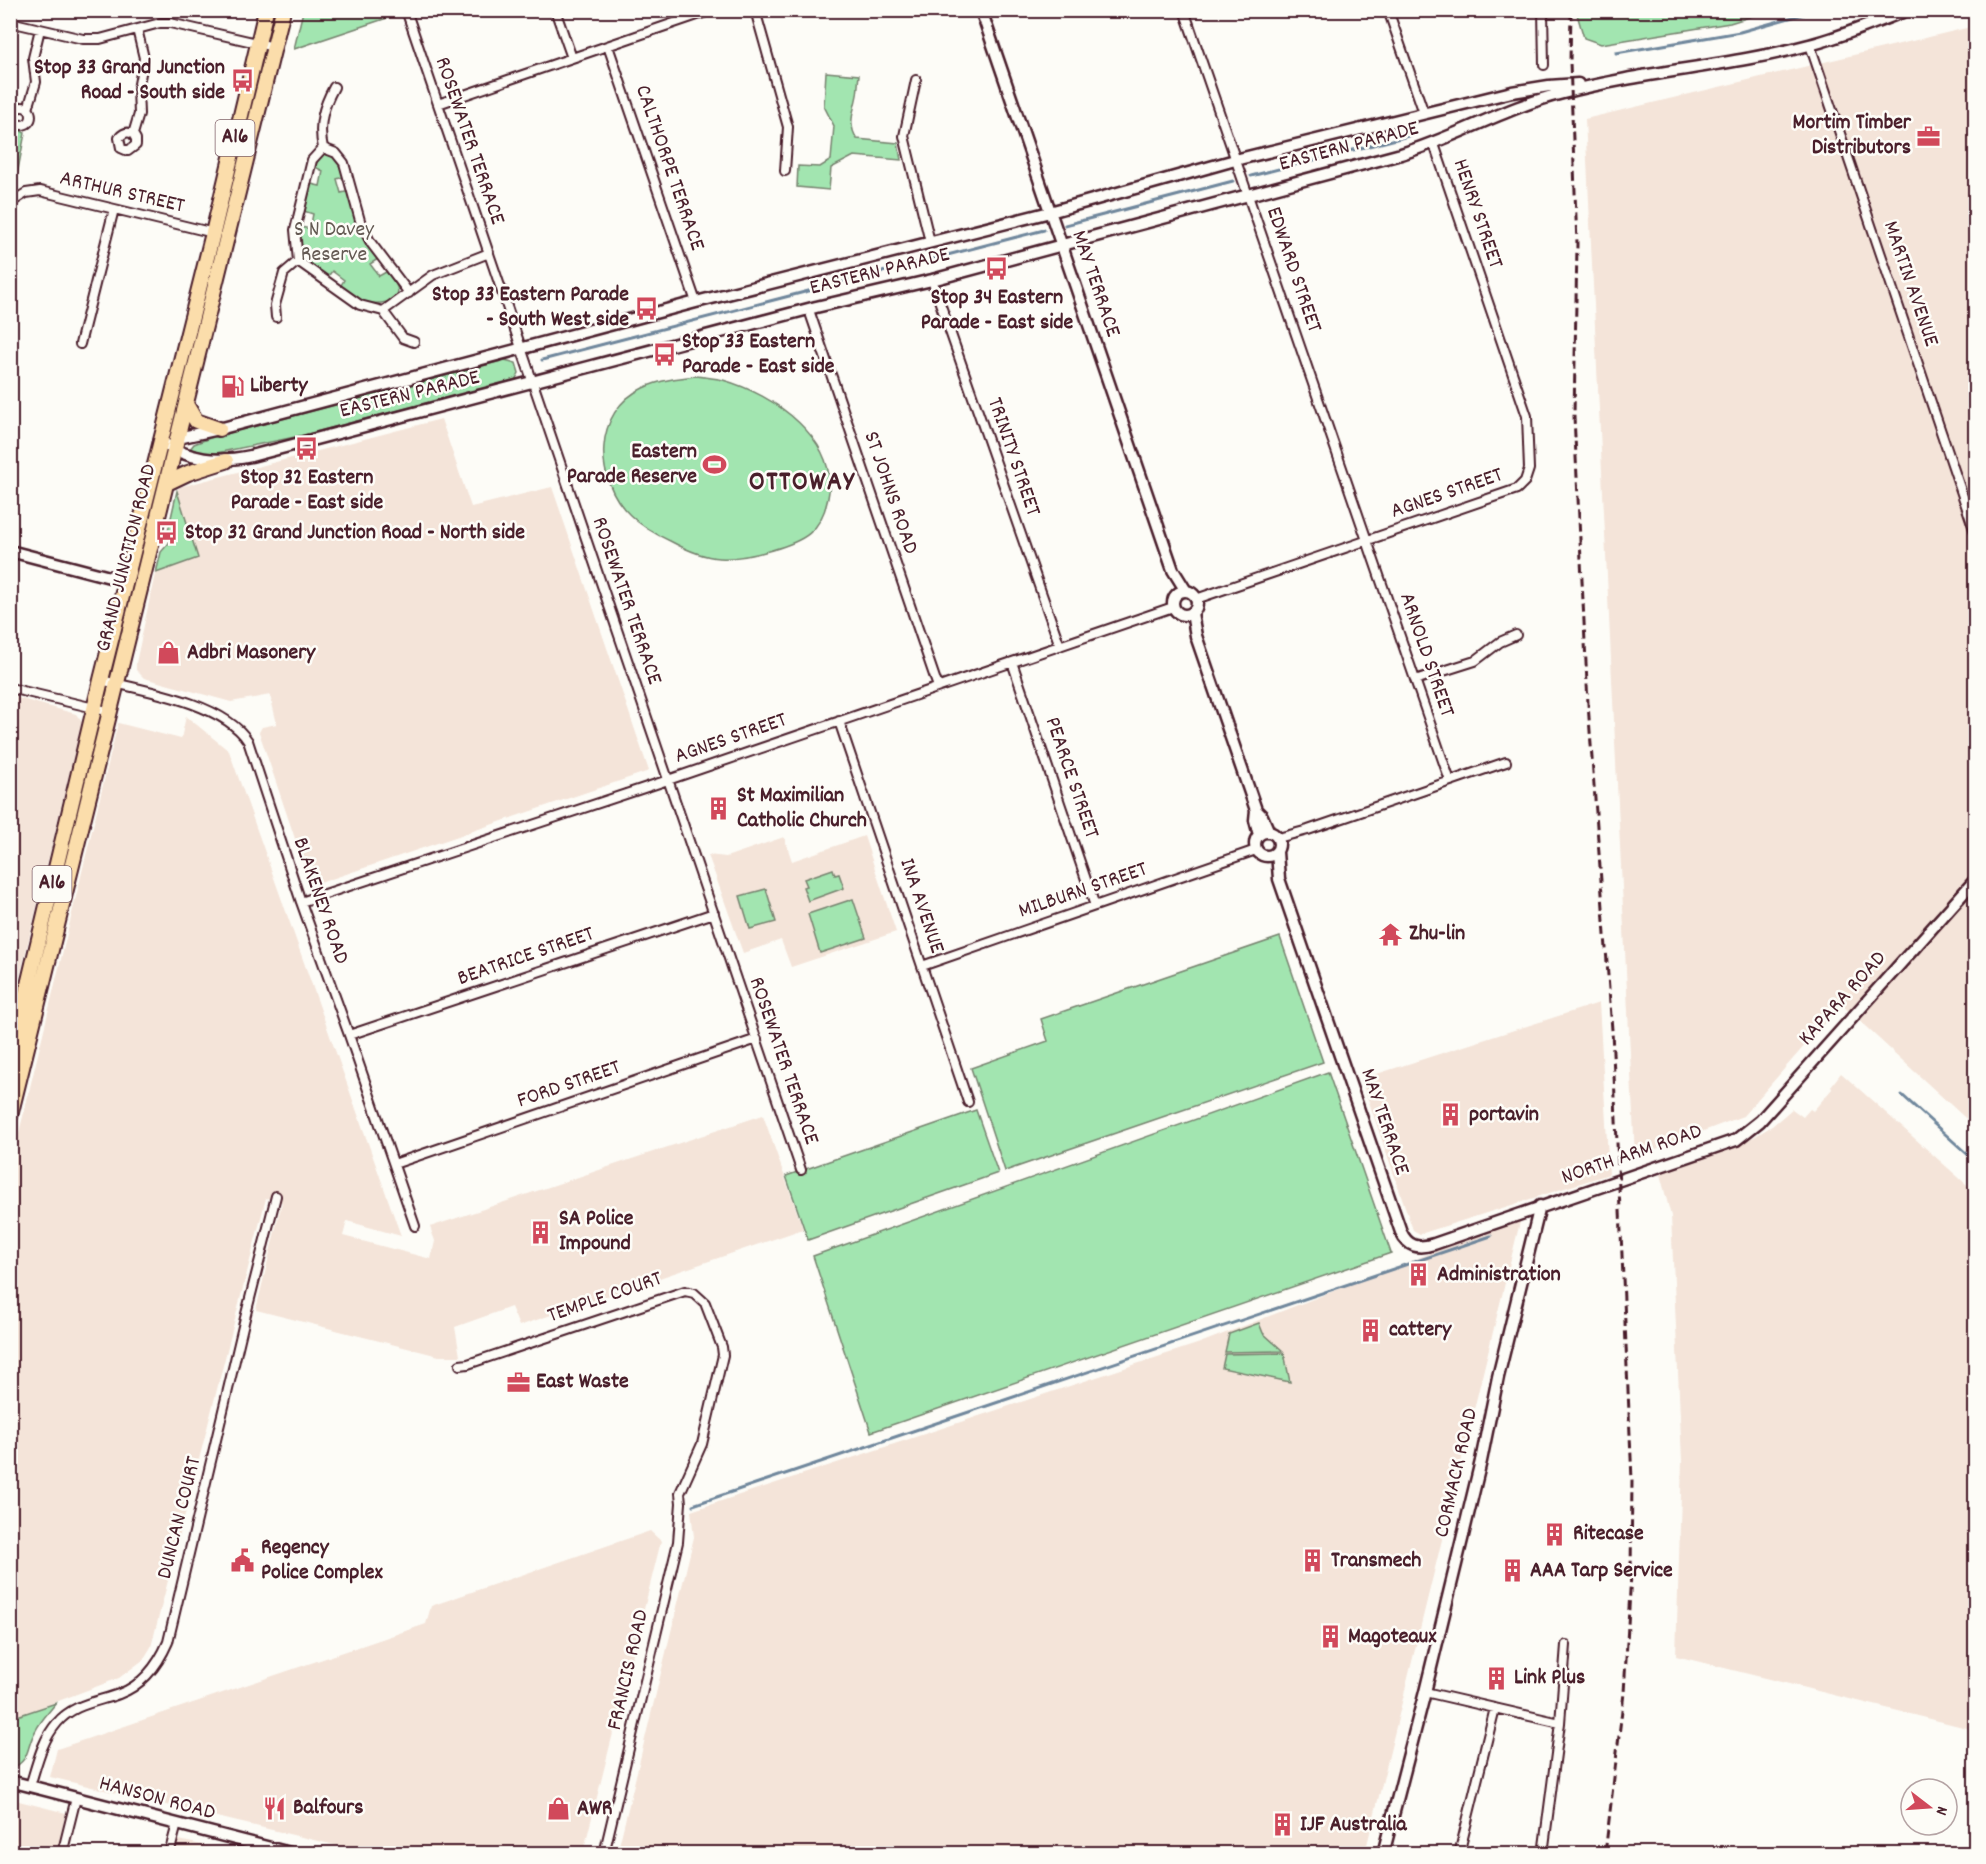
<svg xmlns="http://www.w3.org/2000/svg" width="1986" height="1864" font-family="Dekko,sans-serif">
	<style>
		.built { fill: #f4e4d9 }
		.green { fill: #a2e5b0; stroke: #76826e; stroke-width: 1.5 }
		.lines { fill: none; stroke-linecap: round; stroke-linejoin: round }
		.stream { stroke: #6f879c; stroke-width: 3 }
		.street-casing { stroke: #4a1f2b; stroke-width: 12 }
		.secondary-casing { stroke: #4a1f2b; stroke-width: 15 }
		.highway-casing { stroke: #4a1f2b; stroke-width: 18 }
		.street { stroke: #fdfcf7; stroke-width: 8 }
		.secondary { stroke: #fdfcf7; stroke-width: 10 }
		.highway { stroke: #fbddab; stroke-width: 14 }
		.rail { stroke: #4a1f2b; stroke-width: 3; stroke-dasharray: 9 4.5; stroke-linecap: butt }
		.labels { text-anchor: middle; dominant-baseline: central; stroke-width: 5; stroke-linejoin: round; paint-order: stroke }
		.shield { fill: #fdfcf7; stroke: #806168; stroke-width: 1.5 }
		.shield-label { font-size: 21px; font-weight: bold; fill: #4a1f2b }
		.poi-label { font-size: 22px; font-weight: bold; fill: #4a1f2b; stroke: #fdfcf7; text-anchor: start }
		.street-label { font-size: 22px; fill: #4a1f2b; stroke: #fdfcf7 }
		.park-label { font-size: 22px; fill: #645a53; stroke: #fdfcf7 }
		.district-label { font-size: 28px; font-weight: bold; letter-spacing: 1.5px; fill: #4a1f2b; stroke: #fdfcf7 }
	</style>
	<rect width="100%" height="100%" fill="#fdfcf7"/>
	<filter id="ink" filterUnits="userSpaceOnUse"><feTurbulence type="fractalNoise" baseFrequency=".0167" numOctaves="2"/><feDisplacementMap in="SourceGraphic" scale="12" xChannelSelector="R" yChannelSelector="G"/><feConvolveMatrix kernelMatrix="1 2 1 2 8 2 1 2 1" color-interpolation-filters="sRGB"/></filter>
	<g filter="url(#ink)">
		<!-- built -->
		<path class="built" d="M1975 26V1127L1841 1004 1743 1116 1635 1157 1585 119Z
			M441 419 471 507 552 487 649 771 311 886 259 732 262 727 277 724 270 695 231 702 144 678 136 670V663L155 574 198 558 177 491 180 487Z
			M11 696 76 714 82 722 11 1012Z
			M186 716 229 751 401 1236 347 1221 343 1236 431 1259 435 1241 430 1227 763 1115 803 1229 519 1326 511 1307 455 1327 460 1356H439L256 1310 282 1202 266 1198 151 1647 143 1660 119 1678 11 1719V1166L118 723 181 739Z
			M864 836 896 932 791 967 781 940 743 953 708 855 726 857 784 837 792 861Z
			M1599 1003 1609 1174 1420 1234 1413 1230 1361 1079Z
			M1841 1073 1975 1192V1730L1676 1656 1682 1461 1671 1216 1660 1174 1754 1137 1772 1126 1792 1109 1803 1117 1810 1109 1813 1111 1832 1089 1831 1086Z
			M1521 1218 1365 1853 617 1854 694 1537 691 1511 1200 1343Z
			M650 1531 661 1541 583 1853H368L50 1777 57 1749 426 1624 431 1606Z
			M11 1799 66 1813 56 1853H11Z
			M179 1840 238 1853H176Z"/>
		<!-- green -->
		<path class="green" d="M303 11H388L390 17 294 49Z
			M1576 11V10L1769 11 1730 23 1601 44 1584 38Z
			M826 72 859 75C858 82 858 89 857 95 854 112 847 123 857 139L898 143 901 160 854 156 831 168 829 190 797 187 798 166 820 167 831 160 834 126 824 106Z
			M17 129 25 133 15 186 11 190V135Z
			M324 154C335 155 343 166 346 176L337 179 341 193 350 191 361 235 378 259 370 264 379 276 386 272C390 276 396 282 397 287 403 304 374 305 365 302 356 298 348 292 340 287L344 280 332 271 327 278C307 265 294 253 301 227L310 229 313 214 304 211 311 184 320 186 323 171 315 167 319 158Z
			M505 360 516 363 519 373 515 380 300 436 211 454 196 452 190 449 194 444 210 438Z
			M696 376C705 377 715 378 723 380 773 394 840 440 828 498 821 532 804 541 772 550 755 555 737 559 719 558 703 557 685 549 672 542 657 535 642 527 630 515 593 480 593 411 643 388 660 380 678 378 696 376Z
			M177 491 198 558 156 573 161 552 169 543 172 532 168 531Z
			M833 869 835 875 839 874 844 888 808 901 803 887 807 886 804 879Z
			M766 889 776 922 750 929 740 896Z
			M853 899 866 938 820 953 808 914Z
			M1280 937 1323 1062 1005 1171 971 1068 1048 1041 1041 1019Z
			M1328 1072 1391 1253 871 1432 813 1256Z
			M976 1110 998 1173 808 1240 786 1176Z
			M1259 1323 1263 1333 1283 1351 1225 1352 1229 1334Z
			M1284 1353 1290 1382 1222 1368 1225 1354Z
			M56 1703C49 1712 41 1720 36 1730 25 1748 32 1759 11 1769V1718Z"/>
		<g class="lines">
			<!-- stream -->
			<path class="stream" d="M1616 53 1740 32 1818 10
				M1251 176 1412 135
				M1065 225 1233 181
				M542 360 1044 230
				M1902 1095 1976 1162
				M693 1505 1491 1236"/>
			<defs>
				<path id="street" d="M406 10 801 1170
					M555 10 572 58
					M755 10 788 127 785 171
					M1184 10 1450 781
					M1388 10 1424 113
					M1543 10 1544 65
					M10 22 83 39H100L160 23H170L274 47
					M1810 45 1976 535
					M608 46 696 302
					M916 80 904 136 930 242
					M438 104 712 10
					M13 116a9 9 0 1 1 18 0a9 9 0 1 1-18 0Z
					M28 109 36 82 33 58 40 29
					M133 134C127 131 123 133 119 138L121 148 128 151 136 145V139L133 134 139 114 138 89 144 58 137 29
					M323 148 336 153 344 163 361 224 371 243 409 293
					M323 148C318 125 323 107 334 87
					M10 203 26 193 40 191 214 233
					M298 261 360 305 383 311 433 275 489 253
					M932 280 1060 646
					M809 310 938 687
					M383 311 403 338 414 342
					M276 317 275 305 284 273 298 261 295 230 312 160 323 148
					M80 344 114 209
					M1196 599 1517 489 1525 481 1529 469 1527 416 1434 144
					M1012 662 1095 906
					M101 680C143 690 224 703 248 741L301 902 349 1035 415 1226
					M1415 680 1475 661 1500 642 1516 635
					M10 688 111 712
					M839 721 968 1102
					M1278 838 1308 830 1506 762
					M301 902 668 780 1173 607
					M922 966 1256 850
					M349 1035 714 913
					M394 1164 757 1039
					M460 1365 468 1364 685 1291 694 1293 705 1303 722 1347 723 1355 702 1444 680 1493 681 1503 678 1542 604 1854
					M1425 1692 1560 1723
					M30 1786C37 1764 42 1740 57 1723 73 1704 97 1702 119 1694 143 1685 158 1665 168 1642L245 1318 276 1196
					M62 1854 76 1798
					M169 1854 177 1824
					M1459 1854 1495 1708
					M1543 1854 1560 1723 1566 1645"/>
				<path id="secondary" d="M981 10 1173 570 1186 591
					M178 438 219 429 696 302 1050 212 1235 160 1512 92 1549 86 1578 84
					M160 441C190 461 217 463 251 456L816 307 932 280 1401 154C1457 137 1506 107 1563 93 1644 71 1728 67 1809 45 1842 37 1875 22 1908 10
					M10 551 125 581
					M1173 603a12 12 0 1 1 24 0a12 12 0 1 1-24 0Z
					M1192 613 1196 636 1256 810 1255 820 1259 835
					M1256 810 1262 816 1269 832
					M1255 844a12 12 0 1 1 24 0a12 12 0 1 1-24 0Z
					M1277 852 1279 879 1401 1232C1408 1247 1418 1249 1434 1244L1736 1140 1760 1121 1976 879
					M10 1781 294 1854
					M1383 1854 1425 1692 1481 1461 1498 1377 1540 1206"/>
				<path id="highway" d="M186 404 196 421 219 429
					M167 483 188 473 226 461
					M10 1060 101 680 213 233 266 10
					M10 1116 283 10"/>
			</defs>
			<!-- street casing -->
			<use href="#street" class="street-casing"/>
			<!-- secondary casing -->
			<use href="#secondary" class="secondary-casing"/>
			<!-- highway casing -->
			<use href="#highway" class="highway-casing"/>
			<!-- street -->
			<use href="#street" class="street"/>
			<!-- secondary -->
			<use href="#secondary" class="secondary"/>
			<!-- highway -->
			<use href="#highway" class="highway"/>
			<!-- rail -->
			<path class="rail" d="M1571 10 1570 62 1577 244 1574 416 1588 704 1612 1030 1632 1480 1631 1574 1624 1693 1605 1854"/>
		</g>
	</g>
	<!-- icons -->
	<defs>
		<symbol id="bus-bare" viewBox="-9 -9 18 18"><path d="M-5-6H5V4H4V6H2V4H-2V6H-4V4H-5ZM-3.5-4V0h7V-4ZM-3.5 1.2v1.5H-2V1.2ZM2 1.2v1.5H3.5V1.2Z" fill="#d1495b" stroke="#fdfcf7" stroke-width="2.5" paint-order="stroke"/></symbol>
		<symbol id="office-bare" viewBox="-9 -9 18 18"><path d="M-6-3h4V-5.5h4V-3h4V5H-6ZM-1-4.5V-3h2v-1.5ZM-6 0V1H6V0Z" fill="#d1495b" stroke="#fdfcf7" stroke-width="2.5" paint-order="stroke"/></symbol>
		<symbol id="fuel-bare" viewBox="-9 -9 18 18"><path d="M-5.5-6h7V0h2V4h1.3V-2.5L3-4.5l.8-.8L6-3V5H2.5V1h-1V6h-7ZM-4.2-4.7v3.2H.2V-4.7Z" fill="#d1495b" stroke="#fdfcf7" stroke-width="2.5" paint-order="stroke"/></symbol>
		<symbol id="stadium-bare" viewBox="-9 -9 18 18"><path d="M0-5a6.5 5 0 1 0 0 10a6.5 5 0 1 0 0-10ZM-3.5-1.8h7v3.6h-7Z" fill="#d1495b" stroke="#fdfcf7" stroke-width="2.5" paint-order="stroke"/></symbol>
		<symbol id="shop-bare" viewBox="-9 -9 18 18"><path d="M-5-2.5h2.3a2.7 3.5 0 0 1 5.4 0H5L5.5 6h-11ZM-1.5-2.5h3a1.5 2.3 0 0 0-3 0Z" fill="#d1495b" stroke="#fdfcf7" stroke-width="2.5" paint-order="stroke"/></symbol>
		<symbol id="building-bare" viewBox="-9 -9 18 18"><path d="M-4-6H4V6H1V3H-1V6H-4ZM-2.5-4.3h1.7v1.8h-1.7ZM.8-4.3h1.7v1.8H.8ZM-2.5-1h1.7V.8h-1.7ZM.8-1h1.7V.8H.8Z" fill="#d1495b" stroke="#fdfcf7" stroke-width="2.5" paint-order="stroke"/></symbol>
		<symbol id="temple-bare" viewBox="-9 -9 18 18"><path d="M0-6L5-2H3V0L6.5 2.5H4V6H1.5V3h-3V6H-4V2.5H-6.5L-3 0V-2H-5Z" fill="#d1495b" stroke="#fdfcf7" stroke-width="2.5" paint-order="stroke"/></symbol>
		<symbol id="civic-bare" viewBox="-9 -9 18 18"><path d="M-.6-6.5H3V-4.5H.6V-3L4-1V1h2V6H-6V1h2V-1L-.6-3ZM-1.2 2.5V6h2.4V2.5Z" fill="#d1495b" stroke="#fdfcf7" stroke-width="2.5" paint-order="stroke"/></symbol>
		<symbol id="restaurant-bare" viewBox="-9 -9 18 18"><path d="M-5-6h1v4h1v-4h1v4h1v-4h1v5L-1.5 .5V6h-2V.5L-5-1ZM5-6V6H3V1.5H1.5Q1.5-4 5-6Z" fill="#d1495b" stroke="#fdfcf7" stroke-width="2.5" paint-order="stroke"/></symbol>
	</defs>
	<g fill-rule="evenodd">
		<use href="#bus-bare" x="226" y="64" width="33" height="33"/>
		<use href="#office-bare" x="1912" y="120" width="33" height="33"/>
		<use href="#bus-bare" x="980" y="252" width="33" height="33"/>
		<use href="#bus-bare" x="630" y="292" width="33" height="33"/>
		<use href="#bus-bare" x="648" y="338" width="33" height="33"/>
		<use href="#fuel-bare" x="216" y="370" width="33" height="33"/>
		<use href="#bus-bare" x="290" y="432" width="33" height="33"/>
		<use href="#stadium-bare" x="698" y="448" width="33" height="33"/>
		<use href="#bus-bare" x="150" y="516" width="33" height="33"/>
		<use href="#shop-bare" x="152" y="636" width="33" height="33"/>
		<use href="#building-bare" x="702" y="792" width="33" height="33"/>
		<use href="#temple-bare" x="1374" y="918" width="33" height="33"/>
		<use href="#building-bare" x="1434" y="1098" width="33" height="33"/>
		<use href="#building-bare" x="524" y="1216" width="33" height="33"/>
		<use href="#building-bare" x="1402" y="1258" width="33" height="33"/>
		<use href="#building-bare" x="1354" y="1314" width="33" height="33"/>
		<use href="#office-bare" x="502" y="1366" width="33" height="33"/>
		<use href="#building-bare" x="1538" y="1518" width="33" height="33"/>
		<use href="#civic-bare" x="226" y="1544" width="33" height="33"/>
		<use href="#building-bare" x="1296" y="1544" width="33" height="33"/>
		<use href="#building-bare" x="1496" y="1554" width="33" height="33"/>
		<use href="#building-bare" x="1314" y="1620" width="33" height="33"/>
		<use href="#building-bare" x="1480" y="1662" width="33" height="33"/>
		<use href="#restaurant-bare" x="258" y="1792" width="33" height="33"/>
		<use href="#shop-bare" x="542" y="1792" width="33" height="33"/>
		<use href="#building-bare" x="1266" y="1808" width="33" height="33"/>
	</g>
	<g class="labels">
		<!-- shield labels -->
		<g class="shield">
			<rect x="215.5" y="120" width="39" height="36" rx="4.5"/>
			<rect x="32.5" y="866" width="39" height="36" rx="4.5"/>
		</g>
		<g class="shield-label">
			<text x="235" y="138">A16</text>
			<text x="52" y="884">A16</text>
		</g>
		<!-- poi labels -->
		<g class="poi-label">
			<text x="225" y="68" text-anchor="end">Stop 33 Grand Junction<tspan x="225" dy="25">Road - South side</tspan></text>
			<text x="1911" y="123" text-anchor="end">Mortim Timber<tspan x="1911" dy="25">Distributors</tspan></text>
			<text x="629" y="295" text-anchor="end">Stop 33 Eastern Parade<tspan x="629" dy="25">- South West side</tspan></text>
			<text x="997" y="298" text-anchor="middle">Stop 34 Eastern<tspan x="997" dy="25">Parade - East side</tspan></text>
			<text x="682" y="342">Stop 33 Eastern<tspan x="682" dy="25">Parade - East side</tspan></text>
			<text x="250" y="386">Liberty</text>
			<text x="697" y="452" text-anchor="end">Eastern<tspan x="697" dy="25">Parade Reserve</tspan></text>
			<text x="307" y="478" text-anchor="middle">Stop 32 Eastern<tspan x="307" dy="25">Parade - East side</tspan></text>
			<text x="185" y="533">Stop 32 Grand Junction Road - North side</text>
			<text x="187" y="653">Adbri Masonery</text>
			<text x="737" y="796">St Maximilian<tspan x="737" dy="25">Catholic Church</tspan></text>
			<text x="1409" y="934">Zhu-lin</text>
			<text x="1469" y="1115">portavin</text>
			<text x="559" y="1219">SA Police<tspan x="559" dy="25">Impound</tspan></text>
			<text x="1437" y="1275">Administration</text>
			<text x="1389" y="1330">cattery</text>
			<text x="536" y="1382">East Waste</text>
			<text x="1573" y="1534">Ritecase</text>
			<text x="261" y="1548">Regency<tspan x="261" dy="25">Police Complex</tspan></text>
			<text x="1331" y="1561">Transmech</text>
			<text x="1530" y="1571">AAA Tarp Service</text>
			<text x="1348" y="1637">Magoteaux</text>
			<text x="1514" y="1678">Link Plus</text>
			<text x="293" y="1808">Balfours</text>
			<text x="577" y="1809">AWR</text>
			<text x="1300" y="1825">IJF Australia</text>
		</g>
		<!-- street labels -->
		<g class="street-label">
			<text transform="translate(469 141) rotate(71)">ROSEWATER TERRACE</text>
			<text transform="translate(1349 147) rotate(-15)">EASTERN PARADE</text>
			<text transform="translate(669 168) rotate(71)">CALTHORPE TERRACE</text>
			<text transform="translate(122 193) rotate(13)">ARTHUR STREET</text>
			<text transform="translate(1477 214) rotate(71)">HENRY STREET</text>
			<text transform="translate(1293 270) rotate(71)">EDWARD STREET</text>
			<text transform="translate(880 272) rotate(-14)">EASTERN PARADE</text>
			<text transform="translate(1095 284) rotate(71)">MAY TERRACE</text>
			<text transform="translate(1910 284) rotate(71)">MARTIN AVENUE</text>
			<text transform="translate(410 395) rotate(-14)">EASTERN PARADE</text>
			<text transform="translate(1013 457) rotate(71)">TRINITY STREET</text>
			<text transform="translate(890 493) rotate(71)">ST JOHNS ROAD</text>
			<text transform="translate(1447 494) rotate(-19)">AGNES STREET</text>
			<text transform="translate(127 558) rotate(-76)">GRAND JUNCTION ROAD</text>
			<text transform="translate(626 601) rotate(71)">ROSEWATER TERRACE</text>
			<text transform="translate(1426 655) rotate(71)">ARNOLD STREET</text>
			<text transform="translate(731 739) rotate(-19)">AGNES STREET</text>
			<text transform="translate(1071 778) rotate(71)">PEARCE STREET</text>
			<text transform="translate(1083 891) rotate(-19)">MILBURN STREET</text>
			<text transform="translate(320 901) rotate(71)">BLAKENEY ROAD</text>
			<text transform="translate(921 906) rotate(71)">INA AVENUE</text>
			<text transform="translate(526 957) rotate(-19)">BEATRICE STREET</text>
			<text transform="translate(1843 999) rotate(-48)">KAPARA ROAD</text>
			<text transform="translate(783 1061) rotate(71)">ROSEWATER TERRACE</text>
			<text transform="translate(569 1085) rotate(-19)">FORD STREET</text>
			<text transform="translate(1384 1122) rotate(71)">MAY TERRACE</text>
			<text transform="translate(1632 1155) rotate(-19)">NORTH ARM ROAD</text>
			<text transform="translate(605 1298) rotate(-19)">TEMPLE COURT</text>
			<text transform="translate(1457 1473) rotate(-77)">CORMACK ROAD</text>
			<text transform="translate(180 1518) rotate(-76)">DUNCAN COURT</text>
			<text transform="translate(629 1670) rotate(-77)">FRANCIS ROAD</text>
			<text transform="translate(157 1799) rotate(15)">HANSON ROAD</text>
		</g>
		<!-- park labels -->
		<g class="park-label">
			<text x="334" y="230">S N Davey<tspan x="334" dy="25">Reserve</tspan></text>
		</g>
		<!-- district labels -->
		<g class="district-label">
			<text x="802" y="484">OTTOWAY</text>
		</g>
	</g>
	<!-- margin -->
	<rect width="1986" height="1864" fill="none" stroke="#fdfcf7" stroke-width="36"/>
	<rect x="18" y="18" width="1950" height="1828" fill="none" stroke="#4a1f2b" stroke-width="2" filter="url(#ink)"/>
	<!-- north arrow -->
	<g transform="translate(1929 1807) rotate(107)"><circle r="28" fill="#fdfcf7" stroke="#b5a4a5" stroke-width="1.5"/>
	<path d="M0-4.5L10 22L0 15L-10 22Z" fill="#d1495b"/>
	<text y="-9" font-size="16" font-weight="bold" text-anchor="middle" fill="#4a1f2b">N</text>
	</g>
</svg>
